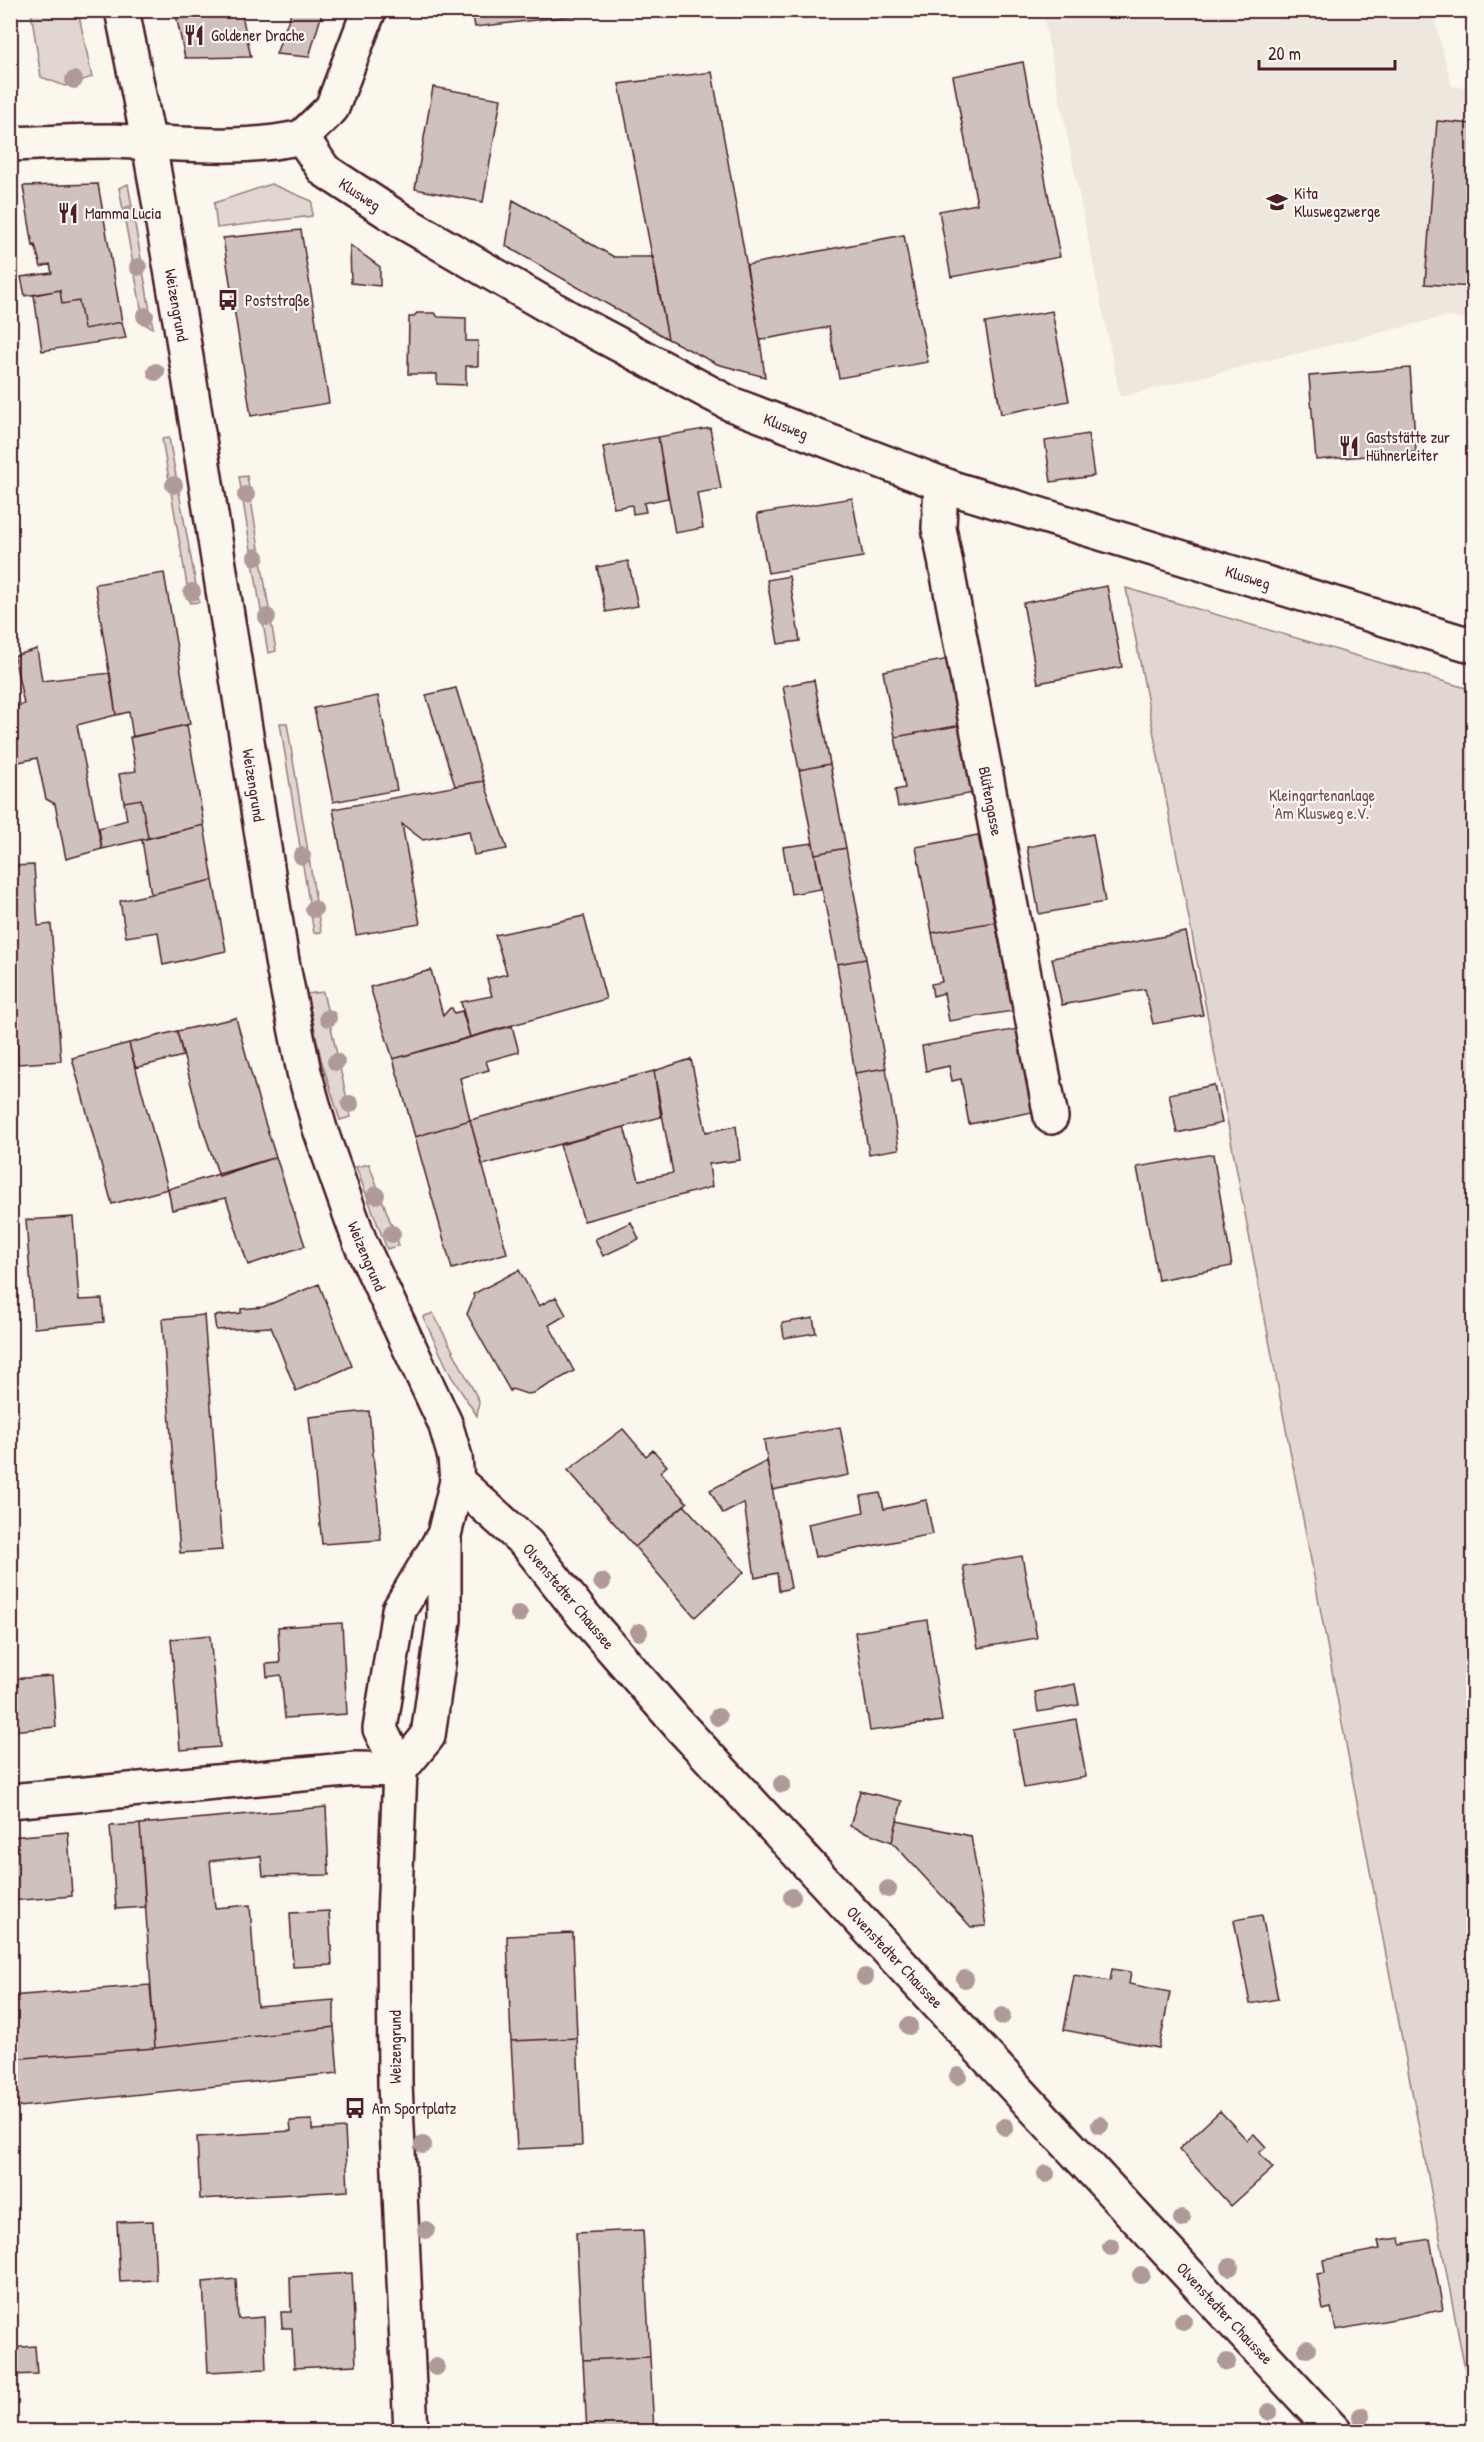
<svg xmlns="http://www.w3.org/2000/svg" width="1484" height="2442" font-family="'Patrick Hand',sans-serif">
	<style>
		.built { fill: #eee7de }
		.green { fill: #e2d7d0; stroke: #967b7e; stroke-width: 1.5 }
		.building { fill: #cfc2bc; stroke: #4a1f2b; stroke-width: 1.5 }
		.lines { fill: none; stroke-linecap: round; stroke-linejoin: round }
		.street-casing { stroke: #4a1f2b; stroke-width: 38 }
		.secondary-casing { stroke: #4a1f2b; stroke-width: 38 }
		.street { stroke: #fbf7ec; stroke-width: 33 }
		.secondary { stroke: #fbf7ec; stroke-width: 33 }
		.tree { fill: #af9a98 }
		.labels { text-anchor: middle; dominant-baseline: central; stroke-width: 4.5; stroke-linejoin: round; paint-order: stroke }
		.poi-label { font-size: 16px; fill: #4a1f2b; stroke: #fbf7ec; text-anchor: start }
		.street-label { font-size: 16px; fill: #4a1f2b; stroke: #fbf7ec }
		.park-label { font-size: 16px; fill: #704d54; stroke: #fbf7ec }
	</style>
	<rect width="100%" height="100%" fill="#fbf7ec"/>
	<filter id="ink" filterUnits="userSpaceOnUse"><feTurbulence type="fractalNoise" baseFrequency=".0167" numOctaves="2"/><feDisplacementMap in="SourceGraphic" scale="12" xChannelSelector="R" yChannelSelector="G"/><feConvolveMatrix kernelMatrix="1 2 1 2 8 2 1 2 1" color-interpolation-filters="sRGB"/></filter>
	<g filter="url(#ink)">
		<!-- built -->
		<path class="built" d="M1042 11H1432L1452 86 1473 88V319L1444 317 1120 397Z"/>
		<!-- green -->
		<path class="green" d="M31 11H78L92 77 65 86 41 77Z
			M128 184 153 328 144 324 119 188Z
			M271 184 312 201V216L217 228 214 203Z
			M169 438 199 602 190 603 162 439Z
			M247 476 276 651 268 653 239 477Z
			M1126 588 1473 690V2412Z
			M280 723H287L321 932 314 933Z
			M323 992 351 1117 340 1120 321 1059 307 994Z
			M369 1164 399 1245 387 1249 356 1167Z
			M433 1313 479 1401 477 1416 451 1376 423 1317Z"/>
		<!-- building -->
		<path class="building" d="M175 10H241L251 57 185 58Z
			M292 10H323L309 57 276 54Z
			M472 10H622L475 27Z
			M1023 62 1060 257 951 277 939 211 977 204 953 76Z
			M712 72 760 340 765 377 717 364 668 339 619 84Z
			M433 87 501 99 483 202 415 189Z
			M1437 121 1474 124V287L1425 284Z
			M98 184 122 322 84 329 79 301 62 304 60 290 25 296 21 277 52 273 50 264 41 267 35 245 33 246 23 186Z
			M513 200 614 257H653L668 339 506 246Z
			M301 230 329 403 251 416 223 238Z
			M904 235 928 362 839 378 829 327 760 340 746 265Z
			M350 245 380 267V286L351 283Z
			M60 290 62 304 79 301 84 329 122 322 126 338 42 351 34 295Z
			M1052 311 1069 401 1001 414 985 323Z
			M417 313H435L438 317 466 318V341H478V366H466V385L437 384V374H408L409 317H413Z
			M1410 368 1416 452 1316 460 1309 376Z
			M710 428 721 489 697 493 703 528 675 533 658 437Z
			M1088 434 1094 476 1051 482 1045 441Z
			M658 437 668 498 644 503 646 512 633 514 632 505 614 508 603 447Z
			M852 498 863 557 768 573 757 514Z
			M628 561 638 606 606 612 597 567Z
			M164 573 190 724 133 737 129 712 116 715 95 584Z
			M789 576 800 641 778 644 767 580Z
			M1107 586 1122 667 1038 683 1023 603Z
			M37 649 42 681 110 673 116 715 77 725 102 849 66 859 55 804 46 799 37 758 10 764V708L24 704 14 656Z
			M949 659 962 725 895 737 883 671Z
			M814 680 830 764 799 770 783 686Z
			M456 688 484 781 455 786 426 695Z
			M378 696 397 790 333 802 314 708Z
			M187 725 204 825 148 838 141 799 124 802 119 774 136 771 130 737Z
			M962 725 974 793 898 807 895 790 905 788 895 737Z
			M830 764 846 848 815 854 799 770Z
			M484 781 507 849 474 855 469 831 423 840 402 824 420 924 356 935 333 809Z
			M141 799 148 838 102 849 99 828 127 820 124 802Z
			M204 825 213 880 151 894 142 840Z
			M1093 834 1105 902 1039 914 1027 847Z
			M978 835 995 922 932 933 916 847Z
			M813 843 821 889 791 894 783 847Z
			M846 848 866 959 837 964 815 854Z
			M34 865 38 926 51 924 61 1061 18 1064 10 960V866Z
			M213 880 226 951 163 965 158 932 126 937 120 901Z
			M584 916 606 999 470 1037 461 1002 492 996 487 979 507 974 495 935Z
			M995 922 1013 1011 949 1021 944 993 933 996 931 984 942 982 932 933Z
			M1186 932 1203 1015 1153 1024 1145 989 1062 1005 1052 958Z
			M866 959 886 1068 855 1073 837 964Z
			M431 970 443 1016 450 1008H452L454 1013 462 1011 470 1037 393 1059 370 987Z
			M236 1018 262 1113 276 1157 219 1176 202 1126 177 1031Z
			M512 1026 519 1052 486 1061 489 1070 460 1078 470 1120 415 1137 393 1059Z
			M1018 1029 1033 1112 969 1124 961 1079 952 1081 949 1066 926 1071 922 1046Z
			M177 1031 183 1056 135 1068 129 1043Z
			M129 1043 168 1189 112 1204 72 1058Z
			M691 1059 706 1132 736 1126 740 1160 709 1164 712 1187 584 1221 560 1145 624 1127 639 1180 673 1173 654 1071Z
			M886 1068 899 1149 869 1154 855 1073Z
			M654 1071 661 1117 482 1165 470 1120Z
			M1214 1085 1222 1123 1177 1133 1169 1094Z
			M470 1120 507 1253 452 1269 415 1137Z
			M1213 1154 1232 1266 1158 1280 1137 1167Z
			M276 1157 305 1246 248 1265 226 1198 172 1210 168 1189Z
			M73 1217 79 1300 102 1299 104 1322 34 1328 26 1220Z
			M631 1222 639 1239 603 1256 595 1239Z
			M519 1270 539 1306 556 1297 566 1315 549 1325 574 1371 534 1393 527 1394 512 1389 510 1391 467 1314 474 1297 473 1294Z
			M319 1284 352 1366 296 1391 271 1327 216 1330 214 1316 241 1313V1309L263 1307Z
			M204 1315 222 1550 180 1553 162 1319Z
			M813 1318 816 1333 784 1338 782 1323Z
			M369 1411 381 1540 322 1544 309 1417Z
			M840 1427 849 1475 772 1490 764 1440Z
			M623 1429 646 1456 653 1450 667 1466 660 1472 687 1503 635 1547 568 1470Z
			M767 1461 791 1588 779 1591 777 1573 755 1578 744 1503 723 1514 710 1490Z
			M880 1493 884 1509 926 1500 933 1534 815 1557 808 1524 864 1512 861 1496Z
			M684 1505 744 1572 695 1617 635 1547Z
			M1022 1556 1037 1638 978 1648 963 1566Z
			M927 1620 942 1721 870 1731 855 1632Z
			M342 1623 347 1714 285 1718 281 1675 267 1677 266 1664 280 1663 278 1627Z
			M210 1635 220 1747 180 1750 171 1639Z
			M52 1676 56 1727 10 1731V1679Z
			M1075 1684 1079 1705 1038 1712 1035 1692Z
			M1076 1719 1086 1777 1024 1788 1014 1730Z
			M860 1791 902 1801 892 1842 850 1826Z
			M326 1807 329 1875 263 1876 261 1856 210 1861 215 1908 250 1905 257 2006 334 2000V2027L155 2048 140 1824Z
			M897 1821 971 1836 986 1926 971 1927 892 1842Z
			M140 1824 146 1907 116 1909 110 1826Z
			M68 1832 72 1896 10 1901V1837Z
			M329 1911 332 1965 293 1967 290 1913Z
			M1262 1915 1278 1999 1250 2004 1234 1920Z
			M573 1933 577 2038 511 2041 507 1936Z
			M1112 1969 1131 1972 1129 1984 1170 1992 1159 2048 1064 2030 1074 1975 1110 1981Z
			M150 1985 155 2048 10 2059V1996Z
			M334 2027 338 2073 10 2108V2059L155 2048Z
			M577 2038 582 2146 517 2149 511 2041Z
			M1220 2111 1247 2140 1254 2134 1266 2147 1259 2153 1273 2168 1231 2206 1179 2149Z
			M312 2120V2130L345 2128 348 2191 200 2199 197 2137 291 2131 290 2121Z
			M153 2221 156 2280 120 2282 117 2222Z
			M643 2230 650 2357 583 2360 576 2233Z
			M1400 2238 1401 2244 1430 2239 1443 2310 1336 2330 1331 2308 1323 2310 1317 2274 1325 2273 1323 2260 1380 2249 1378 2241Z
			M352 2273 356 2365 294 2368 292 2328H282L281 2312H291L290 2277Z
			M236 2279 238 2319 264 2317 266 2369 208 2372 203 2282Z
			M35 2346 37 2374 10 2375V2348Z
			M650 2357 654 2432H587L583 2360Z"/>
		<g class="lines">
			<defs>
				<path id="street" d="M302 137 324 170 405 223 569 318 731 404 955 489 1474 646
					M302 137 332 108 369 10
					M10 144C42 143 75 141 107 141 173 142 237 152 302 137
					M941 484 939 528 1051 1117
					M457 1481 527 1544 583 1615 679 1725 1335 2432
					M10 1801 356 1769 400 1770"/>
				<path id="secondary" d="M122 10 149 144 181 326 282 961 304 1072 320 1129 360 1242 445 1423 455 1457 457 1481 444 1535 399 1610 380 1729 400 1770 394 1918 395 2084 411 2432
					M400 1770 428 1736 444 1620V1537"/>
			</defs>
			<!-- street casing -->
			<use href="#street" class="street-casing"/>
			<!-- secondary casing -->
			<use href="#secondary" class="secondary-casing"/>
			<!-- street -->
			<use href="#street" class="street"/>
			<!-- secondary -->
			<use href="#secondary" class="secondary"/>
		</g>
		<!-- trees -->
		<g class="tree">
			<circle cx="74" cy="80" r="9"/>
			<circle cx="130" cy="214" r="9"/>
			<circle cx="138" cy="267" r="9"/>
			<circle cx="145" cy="316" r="9"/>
			<circle cx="156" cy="372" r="9"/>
			<circle cx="174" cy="485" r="9"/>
			<circle cx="246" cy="495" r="9"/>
			<circle cx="256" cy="557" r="9"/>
			<circle cx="192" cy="592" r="9"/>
			<circle cx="267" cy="617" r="9"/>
			<circle cx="302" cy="856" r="9"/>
			<circle cx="314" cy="909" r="9"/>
			<circle cx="328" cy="1018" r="9"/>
			<circle cx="336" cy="1062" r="9"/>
			<circle cx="350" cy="1104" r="9"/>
			<circle cx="376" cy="1195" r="9"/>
			<circle cx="392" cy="1234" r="9"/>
			<circle cx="602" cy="1582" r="9"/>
			<circle cx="519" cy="1614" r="9"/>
			<circle cx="639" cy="1632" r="9"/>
			<circle cx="718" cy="1717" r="9"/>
			<circle cx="782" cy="1784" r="9"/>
			<circle cx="888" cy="1889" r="9"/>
			<circle cx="792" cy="1897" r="9"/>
			<circle cx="865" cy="1977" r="9"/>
			<circle cx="965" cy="1979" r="9"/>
			<circle cx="1002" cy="2016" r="9"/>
			<circle cx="909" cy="2026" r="9"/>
			<circle cx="958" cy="2076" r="9"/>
			<circle cx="1100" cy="2125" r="9"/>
			<circle cx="1005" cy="2127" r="9"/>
			<circle cx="423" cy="2145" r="9"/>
			<circle cx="1046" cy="2174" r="9"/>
			<circle cx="1182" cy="2219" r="9"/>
			<circle cx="426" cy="2230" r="9"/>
			<circle cx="1111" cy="2247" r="9"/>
			<circle cx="1230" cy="2267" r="9"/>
			<circle cx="1141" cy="2275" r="9"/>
			<circle cx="1183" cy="2321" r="9"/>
			<circle cx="1307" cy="2349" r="9"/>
			<circle cx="1227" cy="2362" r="9"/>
			<circle cx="436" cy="2367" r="9"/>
			<circle cx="1269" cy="2412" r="9"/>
			<circle cx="1361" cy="2416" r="9"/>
		</g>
	</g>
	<!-- icons -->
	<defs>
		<symbol id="restaurant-bare" viewBox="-9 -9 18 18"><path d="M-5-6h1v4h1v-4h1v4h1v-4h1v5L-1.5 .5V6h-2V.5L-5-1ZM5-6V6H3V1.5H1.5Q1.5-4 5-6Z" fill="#4a1f2b" stroke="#fbf7ec" stroke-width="2.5" paint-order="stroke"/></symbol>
		<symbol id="school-bare" viewBox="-9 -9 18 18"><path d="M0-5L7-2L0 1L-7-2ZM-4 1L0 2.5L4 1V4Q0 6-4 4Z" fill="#4a1f2b" stroke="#fbf7ec" stroke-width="2.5" paint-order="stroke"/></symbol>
		<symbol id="bus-bare" viewBox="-9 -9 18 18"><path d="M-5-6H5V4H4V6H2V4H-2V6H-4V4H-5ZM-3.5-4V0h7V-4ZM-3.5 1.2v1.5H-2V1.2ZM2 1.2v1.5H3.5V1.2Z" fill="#4a1f2b" stroke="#fbf7ec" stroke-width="2.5" paint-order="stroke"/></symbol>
	</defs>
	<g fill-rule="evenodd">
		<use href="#restaurant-bare" x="179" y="20" width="30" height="30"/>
		<use href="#school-bare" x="1262" y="187" width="30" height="30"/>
		<use href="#restaurant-bare" x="53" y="198" width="30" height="30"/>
		<use href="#bus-bare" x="213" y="285" width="30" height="30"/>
		<use href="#restaurant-bare" x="1334" y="431" width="30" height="30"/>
		<use href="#bus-bare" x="340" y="2093" width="30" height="30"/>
	</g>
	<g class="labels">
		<!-- poi labels -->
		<g class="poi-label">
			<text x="211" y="35">Goldener Drache</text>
			<text x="1294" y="193">Kita<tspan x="1294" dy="18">Kluswegzwerge</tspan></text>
			<text x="85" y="213">Mamma Lucia</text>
			<text x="245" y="300">Poststraße</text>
			<text x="1366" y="437">Gaststätte zur<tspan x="1366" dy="18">Hühnerleiter</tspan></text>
			<text x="372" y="2108">Am Sportplatz</text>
		</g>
		<!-- street labels -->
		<g class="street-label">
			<text transform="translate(360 194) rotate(33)">Klusweg</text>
			<text transform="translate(177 305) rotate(80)">Weizengrund</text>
			<text transform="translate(786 426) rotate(21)">Klusweg</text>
			<text transform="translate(1248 577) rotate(17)">Klusweg</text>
			<text transform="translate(254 785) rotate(81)">Weizengrund</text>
			<text transform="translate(991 801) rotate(79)">Blütengasse</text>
			<text transform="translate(367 1256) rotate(67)">Weizengrund</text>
			<text transform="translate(569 1596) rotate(50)">Olvenstedter Chaussee</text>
			<text transform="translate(895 1957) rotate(47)">Olvenstedter Chaussee</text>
			<text transform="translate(395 2047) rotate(-90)">Weizengrund</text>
			<text transform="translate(1225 2313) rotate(47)">Olvenstedter Chaussee</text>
		</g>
		<!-- park labels -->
		<g class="park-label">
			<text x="1322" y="795">Kleingartenanlage<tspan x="1322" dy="18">'Am Klusweg e.V.'</tspan></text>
		</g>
	</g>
	<!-- margin -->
	<rect width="1484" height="2442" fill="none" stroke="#fbf7ec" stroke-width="36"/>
	<rect x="18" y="18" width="1448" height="2406" fill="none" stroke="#4a1f2b" stroke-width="2" filter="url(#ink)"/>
	<!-- scale -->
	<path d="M1259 60v9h136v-9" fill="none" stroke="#4a1f2b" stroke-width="3"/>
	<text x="1268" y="60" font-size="18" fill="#4a1f2b" stroke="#fbf7ec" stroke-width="4.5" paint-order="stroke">20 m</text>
</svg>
